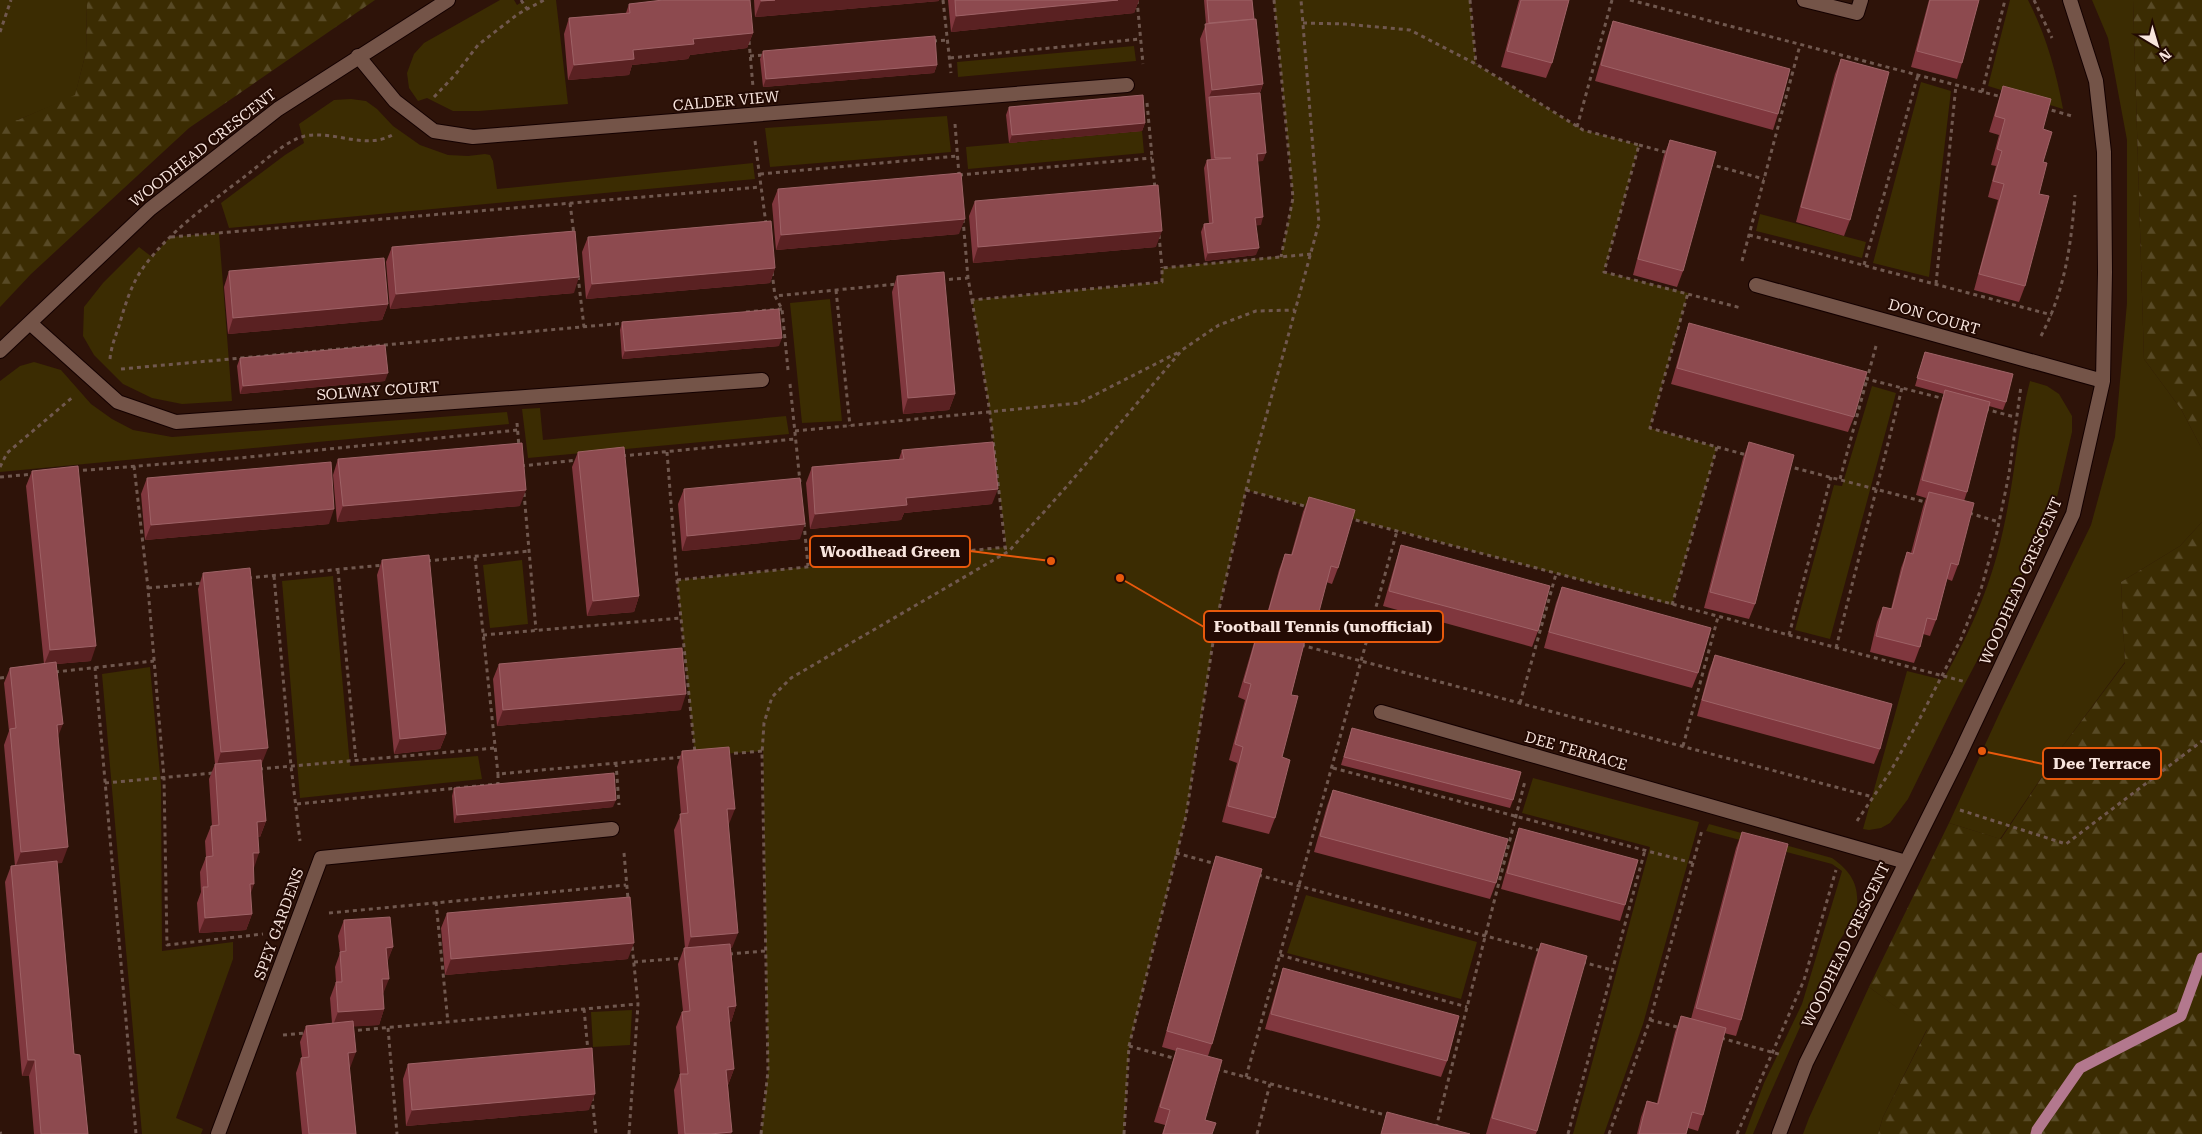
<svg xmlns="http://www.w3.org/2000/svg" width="2202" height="1134" font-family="'Roboto Serif',serif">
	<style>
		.green { fill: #3b2c02 }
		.forest { fill: url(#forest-firs) }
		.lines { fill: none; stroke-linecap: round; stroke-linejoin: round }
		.stream { stroke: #b3788e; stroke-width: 11 }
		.minor-casing { stroke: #140100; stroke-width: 16 }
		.path { stroke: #70584f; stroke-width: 3; stroke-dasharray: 4 4; stroke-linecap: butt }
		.minor { stroke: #745448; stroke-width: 14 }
		.wall { fill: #80373e }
		.shaded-wall { fill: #5a2122 }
		.building { fill: #8d4a4f; stroke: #9e6266 }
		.labels { text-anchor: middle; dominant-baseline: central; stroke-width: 4; stroke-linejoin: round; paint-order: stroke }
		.street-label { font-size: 15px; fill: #f8e5de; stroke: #230a03 }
		.leader { fill: none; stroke: #e8590c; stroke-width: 2 }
		.callout-dot { fill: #e8590c; stroke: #230a03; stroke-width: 2 }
		.callout { fill: #230a03; stroke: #e8590c; stroke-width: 2 }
		.callout-label { font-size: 16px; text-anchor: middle; font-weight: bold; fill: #f8e5de }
	</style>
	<defs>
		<pattern id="forest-firs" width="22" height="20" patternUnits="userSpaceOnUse" patternTransform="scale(1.25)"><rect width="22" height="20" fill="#3b2c02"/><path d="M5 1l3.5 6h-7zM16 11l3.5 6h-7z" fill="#584a26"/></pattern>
	</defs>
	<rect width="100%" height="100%" fill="#2e1309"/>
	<!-- green -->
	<path class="green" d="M0 0H87L86 52 75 96 18 120H0Z
		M500 0H514L517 5 525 0H556L568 104 479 111H453L427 98 418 101 409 88 407 73 414 54 424 43Z
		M1274 0H1470L1476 64 1583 130 1639 145 1604 272 1688 293 1650 428 1717 447 1672 605 1246 490 1216 623 1186 816 1129 1046 1124 1134H761L768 1071 763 751 695 756 677 580 1006 547 990 413 972 300 1161 282 1162 268 1281 256 1293 198Z
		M2010 0H2028C2046 35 2056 71 2063 109L1988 86Z
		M2092 0H2133L2144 359 2181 409 2202 449V522L2180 546 2121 582 2125 662 2062 747 2000 839 1949 823 2001 710 2091 525 2115 437 2127 303V140L2108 38Z
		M1134 46 1136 61 958 77 957 62Z
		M1921 82 1951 91 1929 277 1873 263Z
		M351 99 366 101 377 109 393 126 420 145 448 155 468 156 485 154 490 155 493 161 497 189 753 163 755 179 229 228 221 203 285 155 304 143 299 124 334 100Z
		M947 116 951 152 770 167 765 128Z
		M1142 131 1144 153 968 169 966 147Z
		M1760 214 1866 242 1862 258 1756 231Z
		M219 233 232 401 182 404 152 398 123 384 94 355 83 336 84 307 103 283 139 247 152 257 170 237Z
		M830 299 842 421 802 423 790 303Z
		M34 362 61 370 91 404 112 419 133 430 172 437 507 412 509 424 0 472V381L20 366Z
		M2030 381 2047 386 2059 394 2072 416V432L2057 497 2034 552 1958 697 1908 799 1890 823 1881 828 1869 830 1863 829 1907 671 1943 680C1973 627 1993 581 2005 521 2015 474 2018 427 2030 381Z
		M1872 386 1896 393 1830 639 1795 630 1834 485 1842 486Z
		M540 408 543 440 786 416 789 434 528 458 522 409Z
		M522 560 528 624 490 628 483 565Z
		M333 576 350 766 478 756 482 779 300 798 282 581Z
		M150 667 161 785 162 951 233 942V959L176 1118 203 1129 201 1134H142L102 674Z
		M1533 778 1699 822 1643 1024 1604 1134H1573L1650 847 1522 813Z
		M1709 824 1832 858C1849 870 1859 883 1857 905 1856 917 1841 937 1835 949 1808 1011 1779 1071 1753 1134H1745L1764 1083 1802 1004 1842 871 1832 864 1706 831Z
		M1306 895 1477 942 1461 999 1287 953Z
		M1869 987 1927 1029 1883 1117 1878 1134H1803L1809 1118Z
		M632 1010 630 1045 593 1047 591 1012Z"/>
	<!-- forest -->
	<path class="forest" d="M87 0H375L189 128 31 274 0 307V120H18L75 95 86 52Z
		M2133 0H2202V449L2181 409 2144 359Z
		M2202 522V1134H1878L1883 1117 1927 1030 1869 987 1949 823 2001 839 2062 747 2125 663 2121 582 2180 546Z"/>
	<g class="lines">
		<!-- stream -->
		<path class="stream" d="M2036 1134 2037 1130 2080 1068 2181 1016 2202 958"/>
		<defs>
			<path id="minor" d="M1804 0 1857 13 1861 0
				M358 56 395 101 434 131 473 137 1127 85
				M1756 285 2103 381
				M30 323 118 402 176 422 762 380
				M0 351 150 209 278 109 448 0
				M1381 712 1906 862
				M218 1134 321 858 612 829
				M1779 1134 1806 1063 1959 756 2073 514 2103 381 2105 272 2104 152 2096 81 2070 0"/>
		</defs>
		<!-- minor casing -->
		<use href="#minor" class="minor-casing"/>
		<!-- path -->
		<path class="path" d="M521 0 527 9
			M943 0 951 73
			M1137 0 1143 64
			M1274 0 1293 198 1281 257
			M1470 0 1476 64
			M1630 0 2002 97
			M2034 0 2052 38
			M1303 23 1345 24 1410 30 1476 64 1583 130 1639 145 1604 272 1741 308
			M0 32 11 0
			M749 41 753 87
			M933 41 947 40
			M750 56 765 55
			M950 58 1140 39
			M1982 92 2005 0
			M434 97 455 75 478 45 518 14 544 0
			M1147 103 1155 189
			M2044 108 2072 116
			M955 124 959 175
			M1577 127 1612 0
			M755 141 766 224
			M1639 145 1669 153
			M1709 164 1764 179
			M760 174 958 156
			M959 175 1152 158
			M570 203 574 235
			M963 219 968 278
			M1159 235 1162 268
			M1749 235 2052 315
			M171 237 761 187
			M1742 261 1800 45
			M1864 265 1918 75
			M772 272 775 296
			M578 276 584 327
			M941 280 968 278 972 300 1162 282V268L1312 254
			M1936 284 1956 85
			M836 290 850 426
			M972 300 990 413 1006 553
			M746 312 782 309
			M2041 336C2065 290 2071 246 2075 195
			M1876 346 1867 379 1945 399
			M110 359C111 348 115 337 119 326 125 305 132 281 146 264 173 228 213 201 248 174 263 162 287 140 305 136 335 130 366 151 394 134
			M121 369 625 323
			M788 370 782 309 775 296 897 284
			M790 384 800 482
			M1985 409 2015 417
			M517 423 519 447
			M795 431 1079 403 1179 352
			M1717 447 1747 455
			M667 452 677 580 695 753
			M622 456 795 439
			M134 466 148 588 164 778 167 945 263 934
			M521 466 578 460
			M1787 466 1929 503
			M0 467 7 453 74 396
			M75 471 239 458 518 430
			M0 477 34 474
			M1840 479 1867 379
			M1246 490 1308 507
			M524 493 536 630
			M1969 513 1999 522
			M1348 518 1966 682
			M804 523 808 566
			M475 557 498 774
			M427 561 529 551
			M338 570 356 761
			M274 576 291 766 300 841
			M248 578 384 565
			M677 580 1006 547
			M148 588 202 583
			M1672 605 1717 447 1650 428 1688 293
			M1216 623 1259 634
			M483 635 681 618
			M1789 635 1831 477
			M1301 645 1873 797
			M1836 648 1902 388
			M95 667 136 1134
			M55 672 154 661
			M0 678 9 677
			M1520 703 1556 574
			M1683 746 1718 617
			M726 754 763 751
			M616 763 619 805
			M1333 768 1693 863
			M259 769 495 748
			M105 783 213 773
			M297 804 498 784V774L683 757
			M1960 810 2066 844 2202 741
			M1857 821 1890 772 1919 720 1961 639 1981 589 1997 532 2009 474 2021 386
			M624 853 628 899
			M1176 853 1216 864
			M1258 875 1542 951
			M436 902 448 1023
			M329 913 626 885
			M729 954 765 951
			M1280 955 1467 1007
			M634 962 683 958
			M1582 962 1612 970
			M584 1009 588 1051
			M1650 1020 1681 1028
			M388 1028 397 1134
			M350 1031 638 1004
			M283 1035 306 1033
			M1721 1038 1782 1055
			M1129 1046 1177 1059
			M1216 1069 1389 1116
			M1246 1077 1397 531
			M592 1097 596 1134
			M1436 1128 1525 781
			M0 1132 1 1134
			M629 1134 638 1004 632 945
			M761 1134 768 1071 762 754 764 723 772 697 791 678 1009 551 1068 485 1182 350 1219 325 1256 311 1295 310
			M1124 1134 1129 1046 1186 816 1216 623 1246 490 1319 223 1301 0
			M1257 1134 1270 1084
			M1568 1134 1645 850
			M1609 1134 1650 1020 1702 830
			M1737 1134 1804 980 1836 870"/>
		<!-- minor -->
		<use href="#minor" class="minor"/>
	</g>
	<!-- wall -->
	<path class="wall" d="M754 0H939V1L755 17Z
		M948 0H1139L1134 13 951 32Z
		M1204 0H1252L1254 19 1263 84 1260 93 1263 161H1257L1261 225H1256V255L1205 261 1201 232 1204 224 1209 223 1204 168 1207 160H1211L1200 39 1206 24Z
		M1519 0H1569L1552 63 1546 78 1501 67Z
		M1929 0H1979L1962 63 1957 79 1911 67Z
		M629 4 753 33 747 48 690 55 688 59 632 65 629 75 568 80 564 34 569 18 626 13Z
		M1613 21 1778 114 1773 130 1595 81 1608 36Z
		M763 51 937 65 934 73 763 87 760 59Z
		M1841 59 1850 220 1844 236 1796 222 1835 74Z
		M2003 86 2043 129V162L2025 286 2019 302 1974 290 1998 200 1988 197 1996 166 1991 165 1999 135 1989 132 1998 102Z
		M1009 107 1145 123 1142 131 1009 143 1006 115Z
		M1670 140 1683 271 1677 287 1633 275 1664 155Z
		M778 189 959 234 776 250 772 204Z
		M975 201 1156 247 973 263 969 216Z
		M588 237 775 268 770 283 586 299 582 252Z
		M392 247 574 293 390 309 386 262Z
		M229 271 388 304 382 320 228 334 224 287Z
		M897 276 955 394 949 410 903 414 892 292Z
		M622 322 779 346 622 359 620 330Z
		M1689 323 1854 417 1848 432 1671 384 1684 339Z
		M1925 352 2006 402 2003 410 1989 406 1967 492 1964 501 1958 565 1952 581 1947 579 1936 620 1930 636 1923 634 1920 647 1914 663 1870 652 1877 622 1883 607 1891 609 1901 568 1907 552 1911 553 1923 507 1926 498 1916 495 1940 405 1944 394 1915 386Z
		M240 358 385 381 240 394 237 366Z
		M1749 442 1755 604 1749 619 1704 608 1743 458Z
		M902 450 992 504 904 513 901 520 810 529 806 483 812 467 899 459Z
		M578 452 639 596 634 612 587 616 572 467Z
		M338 459 520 506 337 522 333 475Z
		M32 471 91 661 56 664 62 863H57L74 1054 88 1134H34L29 1076H22L5 882 11 866H15L4 745 9 731 4 683 10 668 44 664 26 486Z
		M147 478 329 524 145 540 141 494Z
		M684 489 800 539 682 551 678 504Z
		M1309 497 1338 568 1332 584 1326 582 1315 627 1309 642 1305 641 1291 695 1282 757 1275 818 1269 834 1222 822 1237 763 1229 760 1245 700 1238 697 1255 639 1260 624 1264 625 1279 570 1285 554 1291 555 1303 512Z
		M1401 545 1538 631 1532 647 1383 606 1396 561Z
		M382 560 446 734 440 749 394 754 377 575Z
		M203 573 262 763H261L266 821 260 837H258L250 895 252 914 246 930 199 933 197 903 201 892 200 872 206 857 205 841 211 826H212L209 779 215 764 198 589Z
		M1562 587 1698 673 1692 688 1544 648 1556 603Z
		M1715 655 1880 749 1874 764 1697 716 1709 671Z
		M499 664 681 710 497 726 493 679Z
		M1352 728 1513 800 1510 808 1341 765Z
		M682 751 729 824H728L732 948H731L736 1006 731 1022H729L734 1069 728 1085 731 1134H678L674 1090 680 1074 676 1027 682 1012 683 1011 678 964 684 948H685L674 830 681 814 677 767Z
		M454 788 613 807 454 823 452 796Z
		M1333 790 1496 883 1490 899 1314 852 1327 806Z
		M1519 828 1625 905 1620 921 1501 889 1514 843Z
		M1742 832 1741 1020 1736 1036 1724 1033 1703 1115 1698 1131 1688 1128 1686 1134H1637L1641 1117 1647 1101 1657 1103 1675 1032 1681 1016 1691 1019 1736 848Z
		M1216 856 1212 1044 1208 1056 1205 1120 1212 1134H1162L1165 1125 1154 1122 1172 1063 1176 1051 1162 1047 1211 871Z
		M447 913 628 959 445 975 441 928Z
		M344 920 393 947 387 961 383 994 384 1009 379 1025 353 1026 350 1068H349L356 1134H302L296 1073 301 1058 302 1057 300 1042 306 1026 332 1023 330 998 336 982 335 967 340 953 338 936Z
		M1541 943 1537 1131 1536 1134H1486L1535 959Z
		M1283 968 1447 1061 1441 1077 1265 1029 1278 984Z
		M408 1064 589 1110 406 1126 403 1079Z"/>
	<!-- shaded-wall -->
	<path class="shaded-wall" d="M775 0H939V1L755 17 761 1Z
		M1118 0H1139L1134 13 951 32 956 16Z
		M753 33 747 48 690 55 688 59 632 65 629 75 568 80 574 65 633 50 693 39Z
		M937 65 934 73 763 87 766 79Z
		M1263 84 1257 100 1209 97 1212 90Z
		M1145 123 1142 131 1009 143 1012 135Z
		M1266 153 1263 161 1254 162 1257 154Z
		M1263 217 1261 225 1252 226 1255 218Z
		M965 219 959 234 776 250 781 235Z
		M1162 231 1156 247 973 263 978 247Z
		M1259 248 1256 255 1205 261 1208 253Z
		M775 268 770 283 586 299 592 284Z
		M579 277 574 293 390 309 396 294Z
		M388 304 382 320 228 334 233 318Z
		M782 338 779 346 622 359 625 351Z
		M388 373 385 381 240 394 243 386Z
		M955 394 949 410 903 414 908 398Z
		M998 489 992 504 904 513 901 520 810 529 815 514 906 498Z
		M526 490 520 506 337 522 343 506Z
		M334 509 329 524 145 540 151 525Z
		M805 524 800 539 682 551 687 536Z
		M639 596 634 612 587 616 593 601Z
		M96 646 91 661 44 665 50 650Z
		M686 694 681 710 497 726 503 710Z
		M63 724 57 739V725Z
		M446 734 440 749 394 754 400 739Z
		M268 748 262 763 216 768 221 752Z
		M616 800 613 807 454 823 457 815Z
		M727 809H735L729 824 721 825Z
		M266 821 260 837 252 838 257 822Z
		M68 847 62 863 15 868 21 852Z
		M253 853H259L254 868Z
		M250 884H254L249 899Z
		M252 914 246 930 199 933 205 918Z
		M738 933 732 948 686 953 691 937Z
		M634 943 628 959 445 975 451 959Z
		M393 947 387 963 386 948Z
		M382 979H389L383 994Z
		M736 1006 731 1022H722L728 1007Z
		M384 1009 379 1025 332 1028 338 1012Z
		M356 1052 350 1068 342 1069 348 1053Z
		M28 1060H35L29 1076H22Z
		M734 1069 728 1085 721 1086 726 1070Z
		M595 1094 589 1110 406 1126 412 1110Z
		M732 1132 731 1134H710Z"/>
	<!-- building -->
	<path class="building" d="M663 0H750L753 33 693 39 694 44 633 50 634 59 574 65 569 18 630 13 629 4Z
		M761 0H775L761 1Z
		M955 0H1118L956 16Z
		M1207 0H1252L1254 19 1209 23Z
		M1521 0H1569L1552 63 1507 51Z
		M1930 0H1979L1962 63 1917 51Z
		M1256 19 1263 84 1212 90 1205 24Z
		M1613 21 1790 69 1778 114 1601 65Z
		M935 36 937 65 766 79 763 51Z
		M1841 59 1889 72 1850 220 1801 207Z
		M2003 86 2051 99 2043 129 2052 132 2043 162 2047 163 2039 194 2049 196 2025 286 1979 274 2004 184 1993 181 2002 151 1997 149 2005 119 1995 116Z
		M1260 93 1266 153 1257 154 1263 217 1255 218 1259 248 1208 253 1204 224 1213 223 1207 160 1231 158H1215L1209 97Z
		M1143 95 1145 123 1012 135 1009 107Z
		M1670 140 1716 152 1683 271 1638 259Z
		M961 173 965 219 781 235 778 189Z
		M1158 185 1162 231 978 247 975 201Z
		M771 221 775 268 592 284 588 237Z
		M575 231 579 277 396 294 392 247Z
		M384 258 388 304 233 318 229 271Z
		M944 272 955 394 908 398 897 276Z
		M779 309 782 338 625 351 622 322Z
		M1689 323 1867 372 1854 417 1677 368Z
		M385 345 388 373 243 386 240 358Z
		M1925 352 2013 374 2006 402 1917 378Z
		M1945 390 1990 402 1967 492 1922 480Z
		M993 442 998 489 906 498 907 505 815 514 812 467 904 459 902 450Z
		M1749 442 1794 455 1755 604 1710 592Z
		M522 443 526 490 343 506 338 459Z
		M624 447 639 596 593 601 578 452Z
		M331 462 334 509 151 525 147 478Z
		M78 466 96 646 50 650 32 471Z
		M800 478 805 524 687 536 684 489Z
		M1929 492 1974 503 1958 565 1951 563 1936 620 1927 618 1920 647 1876 636 1883 607 1892 609 1907 552 1913 554Z
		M1309 497 1355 510 1338 568 1331 566 1315 627 1268 613 1285 554 1292 555Z
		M1401 545 1550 586 1538 631 1389 591Z
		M429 555 446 734 400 739 382 560Z
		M250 568 268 748 221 752 203 573Z
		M1562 587 1711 628 1698 673 1549 632Z
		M1260 624 1306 636 1291 695 1298 696 1282 757 1290 760 1275 818 1228 806 1243 747 1235 744 1251 684 1244 682Z
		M682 648 686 694 503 710 499 664Z
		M1715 655 1892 704 1880 749 1702 700Z
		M56 662 63 724 57 725 68 847 21 852 10 729 16 728 10 668Z
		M1352 728 1521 772 1513 800 1344 757Z
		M729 747 735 809H727L738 933 691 937 680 814 688 813 682 751Z
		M261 760 266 821 257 822 259 853H253L254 884H250L252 914 205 918 203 887H208L206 857 213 856 211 826 219 825 215 764Z
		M614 773 616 800 457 815 454 788Z
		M1333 790 1508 839 1496 883 1320 836Z
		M1519 828 1638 860 1625 905 1507 873Z
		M1742 832 1788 844 1741 1020 1696 1008Z
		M1216 856 1262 869 1212 1044 1167 1031Z
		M57 861 74 1054 80 1055 88 1134H41L35 1060H28L11 866Z
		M630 897 634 943 451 959 447 913Z
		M390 917 393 947 386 948 389 979H382L384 1009 338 1012 336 982H342L340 952 346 951 344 920Z
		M1541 943 1587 956 1537 1131 1492 1118Z
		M730 944 736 1006 728 1007 734 1069 726 1070 732 1132 710 1134H685L680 1074H688L682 1012 690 1011 684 948Z
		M1283 968 1459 1016 1447 1061 1271 1014Z
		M1681 1016 1726 1028 1703 1115 1692 1112 1686 1134H1639L1647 1101 1658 1104Z
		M353 1021 356 1052 348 1053 356 1134H309L301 1058 309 1057 306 1026Z
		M592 1048 595 1094 412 1110 408 1064Z
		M1177 1048 1222 1060 1205 1120 1216 1123 1212 1134H1163L1170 1110 1160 1107Z
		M1387 1112 1470 1134H1381Z"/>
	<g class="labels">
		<!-- street labels -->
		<g class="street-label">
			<text transform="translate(726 101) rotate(-5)">CALDER VIEW</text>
			<text transform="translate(203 148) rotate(-38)">WOODHEAD CRESCENT</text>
			<text transform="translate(1934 317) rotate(16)">DON COURT</text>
			<text transform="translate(378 391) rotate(-4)">SOLWAY COURT</text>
			<text transform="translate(2021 581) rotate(-66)">WOODHEAD CRESCENT</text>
			<text transform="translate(1576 751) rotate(16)">DEE TERRACE</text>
			<text transform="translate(279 924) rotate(-70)">SPEY GARDENS</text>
			<text transform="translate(1846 945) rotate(-64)">WOODHEAD CRESCENT</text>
		</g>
	</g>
	<!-- callouts -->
	<path class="leader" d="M1051 561L970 551M1120 578L1204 627M1982 751L2043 764"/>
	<g class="callout-dot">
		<circle cx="1051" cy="561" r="5"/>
		<circle cx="1120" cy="578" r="5"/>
		<circle cx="1982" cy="751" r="5"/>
	</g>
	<g class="callout">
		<rect x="810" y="536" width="160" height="31" rx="5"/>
		<rect x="1204" y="611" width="239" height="31" rx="5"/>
		<rect x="2043" y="748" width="118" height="31" rx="5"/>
	</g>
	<g class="callout-label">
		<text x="890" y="557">Woodhead Green</text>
		<text x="1323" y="632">Football Tennis (unofficial)</text>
		<text x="2102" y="769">Dee Terrace</text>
	</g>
	<!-- north arrow -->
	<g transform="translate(2157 45) rotate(142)" stroke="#230a03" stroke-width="4" paint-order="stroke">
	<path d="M0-4L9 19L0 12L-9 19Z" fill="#f8e5de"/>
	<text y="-8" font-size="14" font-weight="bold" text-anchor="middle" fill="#f8e5de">N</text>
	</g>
</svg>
